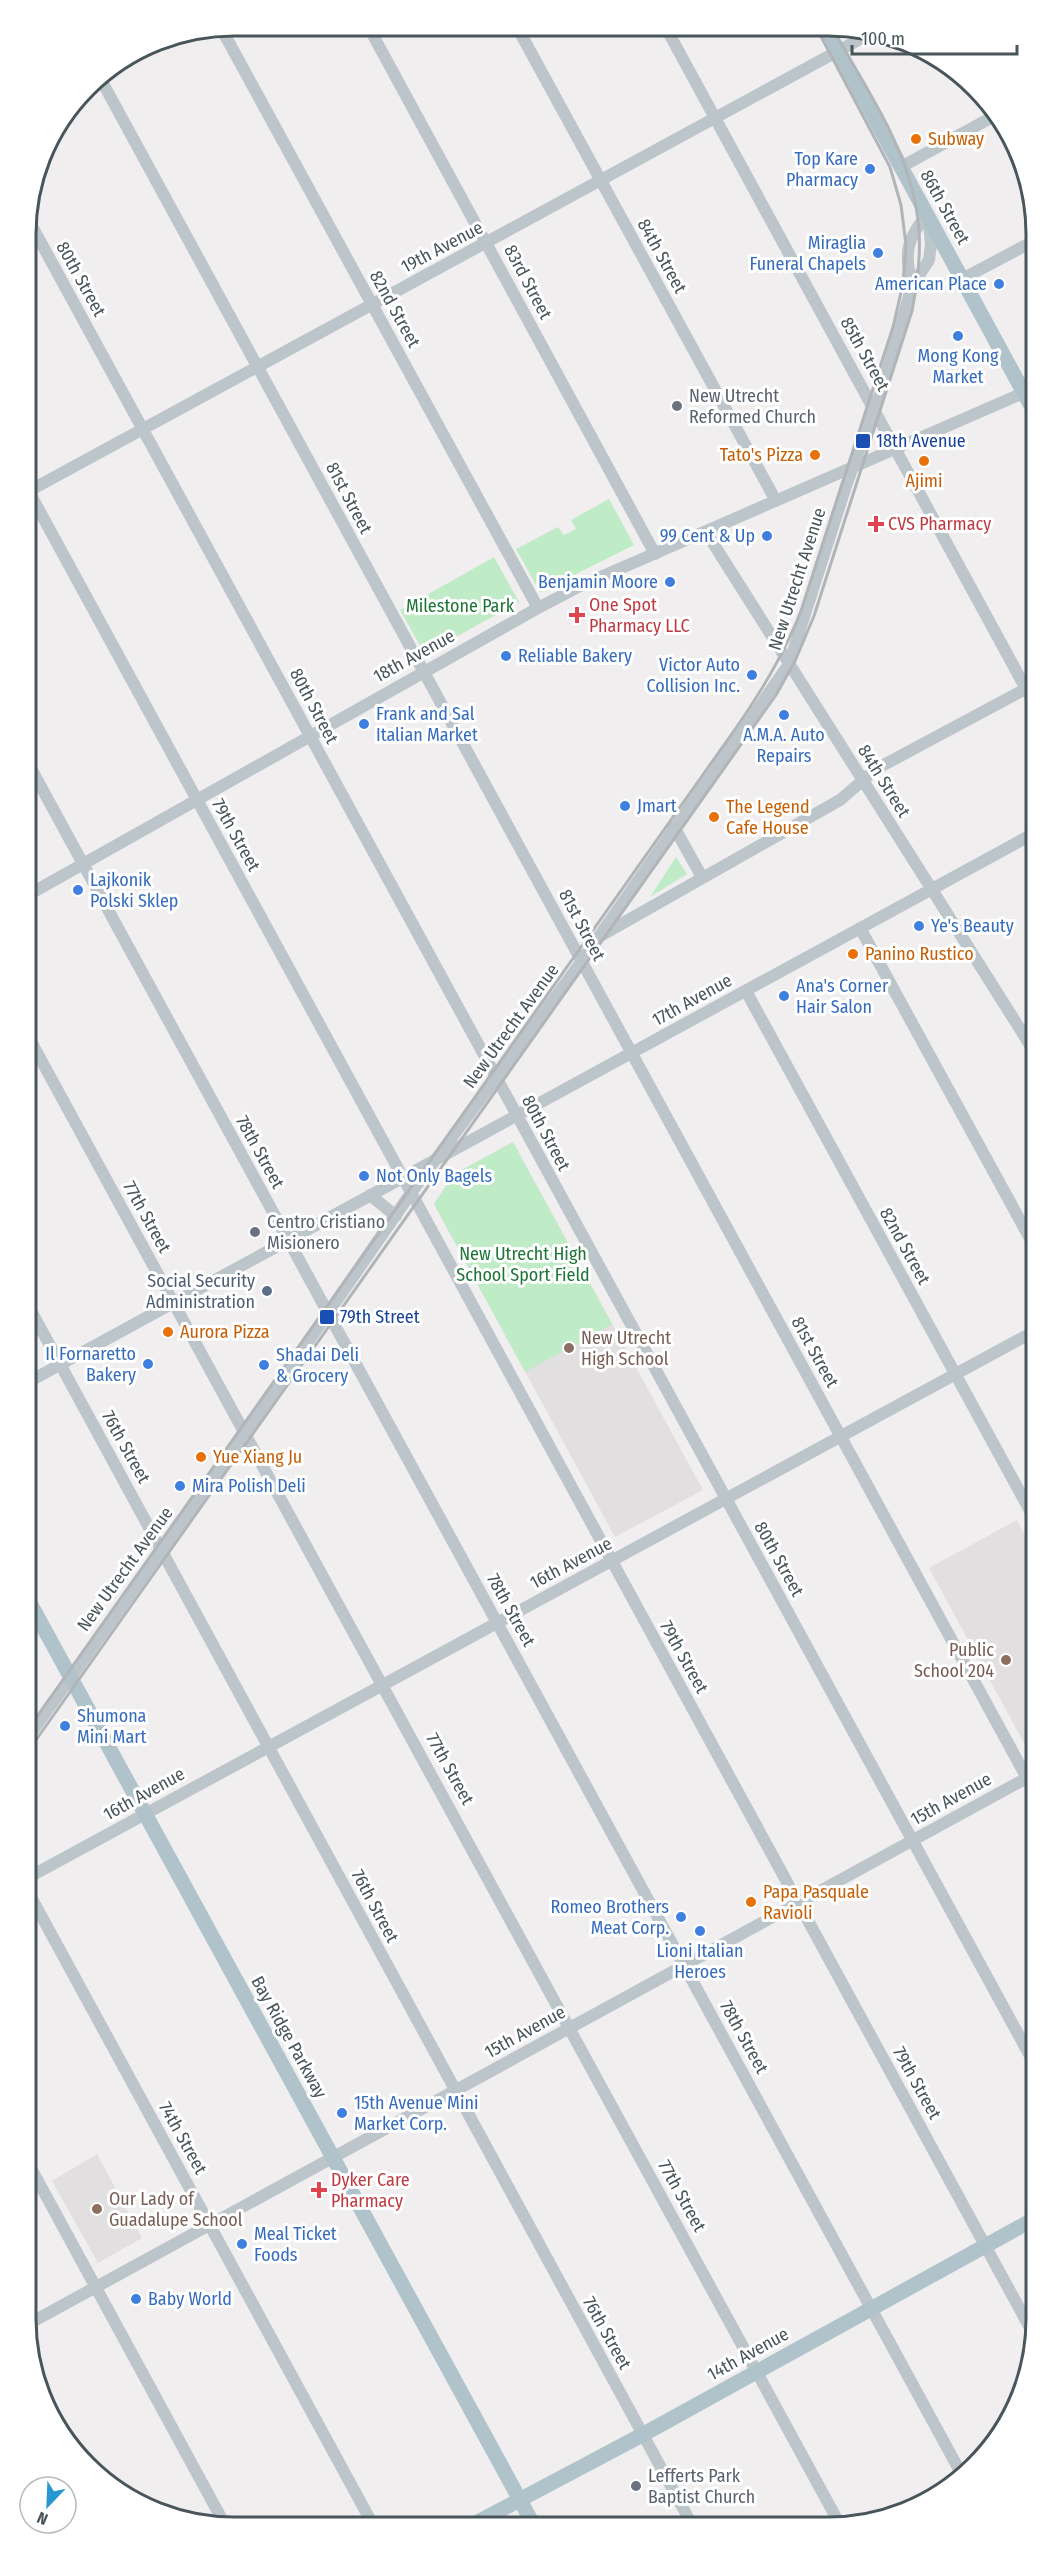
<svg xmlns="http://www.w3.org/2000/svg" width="1062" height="2553" font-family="'Fira Sans Condensed',sans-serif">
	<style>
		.education { fill: #e1dfe0 }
		.green { fill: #c0ebc7 }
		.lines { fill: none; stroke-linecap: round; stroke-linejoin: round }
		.minor { stroke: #bbc5ca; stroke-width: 12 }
		.major { stroke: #b0c3cb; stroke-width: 15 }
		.rail { stroke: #b1b5b8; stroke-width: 3 }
		.food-dot { fill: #e8710a; stroke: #fff; stroke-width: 2 }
		.shop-dot { fill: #3f7fe0; stroke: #fff; stroke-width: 2 }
		.worship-dot { fill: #6b7280; stroke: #fff; stroke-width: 2 }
		.transit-dot { fill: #1a4fb4; stroke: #fff; stroke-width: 2 }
		.health-dot { fill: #e0444e; stroke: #fff; stroke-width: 2 }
		.service-dot { fill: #5c6f8a; stroke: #fff; stroke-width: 2 }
		.education-dot { fill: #8d6e63; stroke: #fff; stroke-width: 2 }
		.labels { text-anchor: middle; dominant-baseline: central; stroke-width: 6; stroke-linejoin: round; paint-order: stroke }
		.food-label { font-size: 18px; fill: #c56008; stroke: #fff; text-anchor: start }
		.shop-label { font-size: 18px; fill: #366cbe; stroke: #fff; text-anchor: start }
		.street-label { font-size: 18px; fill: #48555a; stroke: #fff }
		.worship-label { font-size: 18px; fill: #5b616d; stroke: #fff; text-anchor: start }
		.transit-label { font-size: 18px; fill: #164399; stroke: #fff; text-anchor: start }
		.health-label { font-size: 18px; fill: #be3a42; stroke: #fff; text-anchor: start }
		.park-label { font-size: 18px; fill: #1e7537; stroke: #fff }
		.service-label { font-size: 18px; fill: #4e5e75; stroke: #fff; text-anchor: end }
		.education-label { font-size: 18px; fill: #785e54; stroke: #fff; text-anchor: start }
		.rim { fill: none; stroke: #48555a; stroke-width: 3 }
	</style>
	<rect width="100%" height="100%" fill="#f0eeef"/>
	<!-- education -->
	<path class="education" d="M513 1142 703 1490 615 1537 434 1204 454 1174Z
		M1017 1520 1034 1551V1752L1030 1754 929 1568Z
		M97 2154 142 2238 98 2263 52 2181Z"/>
	<!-- green -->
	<path class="green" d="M609 499 634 545 540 592 516 549 558 527 564 535 576 529 571 520Z
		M494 557 519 602 425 654 400 610Z
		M676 857 687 874 650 897Z
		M513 1142 612 1324 525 1372 434 1204 454 1174Z"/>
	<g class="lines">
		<!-- minor -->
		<path class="minor" d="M368 26 655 554
			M517 27 776 501
			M221 28 538 608
			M666 28 1031 698
			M99 76 1034 1791
			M901 167 996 115
			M27 217 1035 2065
			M962 279 1030 243
			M912 286C904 254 906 238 928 214
			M27 488 1035 2337
			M27 492 873 32
			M706 532 1032 1048
			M28 763 962 2475
			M674 827 702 877
			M28 895 538 608 580 586 1030 390
			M860 928 1033 1244
			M602 935 840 800 876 769 1031 686
			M746 991 1034 1518
			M28 1036 838 2521
			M370 1195 396 1216
			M29 1307 690 2521
			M30 1381 1031 835
			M31 1733 245 1433 411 1193 582 961 789 664 846 486 881 391 912 286 929 260 931 244 929 222
			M31 1876 1033 1332
			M31 1897 372 2523
			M32 2170 224 2523
			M32 2322 1034 1774"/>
		<!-- major -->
		<path class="major" d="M826 29 1030 404
			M30 1603 532 2522
			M478 2522 642 2435 1036 2218"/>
		<!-- rail -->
		<path class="rail" d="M31 1725 736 728C762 690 784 654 801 611L893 327 903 284 906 245 901 205 890 167 817 29
			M31 1747 776 695 795 661 814 616 912 311C919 275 923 239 915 202 903 140 863 84 833 29"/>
	</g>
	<!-- markers -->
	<g class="food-dot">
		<circle cx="916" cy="139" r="6"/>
		<circle cx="815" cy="455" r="6"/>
		<circle cx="924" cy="461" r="6"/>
		<circle cx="714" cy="817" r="6"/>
		<circle cx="853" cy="954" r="6"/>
		<circle cx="168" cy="1332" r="6"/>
		<circle cx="201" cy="1457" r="6"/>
		<circle cx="751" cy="1902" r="6"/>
	</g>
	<g class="shop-dot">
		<circle cx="870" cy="169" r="6"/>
		<circle cx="878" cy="253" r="6"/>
		<circle cx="999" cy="284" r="6"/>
		<circle cx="958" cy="336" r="6"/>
		<circle cx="767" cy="536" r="6"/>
		<circle cx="670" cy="582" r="6"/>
		<circle cx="506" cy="656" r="6"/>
		<circle cx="752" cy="675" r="6"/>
		<circle cx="784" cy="715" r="6"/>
		<circle cx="364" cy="724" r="6"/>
		<circle cx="625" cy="806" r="6"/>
		<circle cx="78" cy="890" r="6"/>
		<circle cx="919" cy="926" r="6"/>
		<circle cx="784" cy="996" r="6"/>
		<circle cx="364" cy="1176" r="6"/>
		<circle cx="148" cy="1364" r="6"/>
		<circle cx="264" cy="1365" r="6"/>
		<circle cx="180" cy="1486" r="6"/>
		<circle cx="65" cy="1726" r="6"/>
		<circle cx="681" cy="1917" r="6"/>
		<circle cx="700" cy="1931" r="6"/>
		<circle cx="342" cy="2113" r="6"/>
		<circle cx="242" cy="2244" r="6"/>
		<circle cx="136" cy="2299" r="6"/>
	</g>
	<g class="worship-dot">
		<circle cx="677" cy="406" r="6"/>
		<circle cx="255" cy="1232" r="6"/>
		<circle cx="636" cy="2486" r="6"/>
	</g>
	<g class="transit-dot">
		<rect x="855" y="433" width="16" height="16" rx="3"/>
		<rect x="319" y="1309" width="16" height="16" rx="3"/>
	</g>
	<g class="health-dot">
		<path d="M873 515h6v6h6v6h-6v6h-6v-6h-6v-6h6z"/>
		<path d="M574 606h6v6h6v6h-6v6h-6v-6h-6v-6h6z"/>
		<path d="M316 2181h6v6h6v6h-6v6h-6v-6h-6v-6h6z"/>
	</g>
	<circle class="service-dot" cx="267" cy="1291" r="6"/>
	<g class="education-dot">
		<circle cx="569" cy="1348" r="6"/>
		<circle cx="1006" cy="1660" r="6"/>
		<circle cx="97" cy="2209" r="6"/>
	</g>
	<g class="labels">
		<!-- food labels -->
		<g class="food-label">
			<text x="928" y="139">Subway</text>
			<text x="803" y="455" text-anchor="end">Tato's Pizza</text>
			<text x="924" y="481" text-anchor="middle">Ajimi</text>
			<text x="726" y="807">The Legend<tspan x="726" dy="21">Cafe House</tspan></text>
			<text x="865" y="954">Panino Rustico</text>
			<text x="180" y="1332">Aurora Pizza</text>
			<text x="213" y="1457">Yue Xiang Ju</text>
			<text x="763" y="1892">Papa Pasquale<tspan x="763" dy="21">Ravioli</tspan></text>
		</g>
		<!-- shop labels -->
		<g class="shop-label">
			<text x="858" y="159" text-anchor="end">Top Kare<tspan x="858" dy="21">Pharmacy</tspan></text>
			<text x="866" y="243" text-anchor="end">Miraglia<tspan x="866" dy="21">Funeral Chapels</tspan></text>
			<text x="987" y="284" text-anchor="end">American Place</text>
			<text x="958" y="356" text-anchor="middle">Mong Kong<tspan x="958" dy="21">Market</tspan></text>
			<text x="755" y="536" text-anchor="end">99 Cent &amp; Up</text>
			<text x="658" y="582" text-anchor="end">Benjamin Moore</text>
			<text x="518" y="656">Reliable Bakery</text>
			<text x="740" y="665" text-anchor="end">Victor Auto<tspan x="740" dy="21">Collision Inc.</tspan></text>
			<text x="376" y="714">Frank and Sal<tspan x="376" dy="21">Italian Market</tspan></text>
			<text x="784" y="735" text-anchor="middle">A.M.A. Auto<tspan x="784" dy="21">Repairs</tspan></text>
			<text x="637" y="806">Jmart</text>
			<text x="90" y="880">Lajkonik<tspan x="90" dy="21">Polski Sklep</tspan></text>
			<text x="931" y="926">Ye's Beauty</text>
			<text x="796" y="986">Ana's Corner<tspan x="796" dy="21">Hair Salon</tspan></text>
			<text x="376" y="1176">Not Only Bagels</text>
			<text x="136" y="1354" text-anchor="end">Il Fornaretto<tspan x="136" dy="21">Bakery</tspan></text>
			<text x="276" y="1355">Shadai Deli<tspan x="276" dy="21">&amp; Grocery</tspan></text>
			<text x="192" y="1486">Mira Polish Deli</text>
			<text x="77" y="1716">Shumona<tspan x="77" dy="21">Mini Mart</tspan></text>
			<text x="669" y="1907" text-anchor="end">Romeo Brothers<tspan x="669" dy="21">Meat Corp.</tspan></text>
			<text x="700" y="1951" text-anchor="middle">Lioni Italian<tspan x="700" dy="21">Heroes</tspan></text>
			<text x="354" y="2103">15th Avenue Mini<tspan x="354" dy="21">Market Corp.</tspan></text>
			<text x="254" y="2234">Meal Ticket<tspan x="254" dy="21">Foods</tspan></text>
			<text x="148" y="2299">Baby World</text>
		</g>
		<!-- street labels -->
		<g class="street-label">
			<text transform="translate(945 207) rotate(61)">86th Street</text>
			<text transform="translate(442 247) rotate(-28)">19th Avenue</text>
			<text transform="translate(662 256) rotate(61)">84th Street</text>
			<text transform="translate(81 279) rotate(61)">80th Street</text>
			<text transform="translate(528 282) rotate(62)">83rd Street</text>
			<text transform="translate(395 309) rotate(61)">82nd Street</text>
			<text transform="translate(865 354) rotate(61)">85th Street</text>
			<text transform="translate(349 498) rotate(62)">81st Street</text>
			<text transform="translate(797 579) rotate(-72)">New Utrecht Avenue</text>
			<text transform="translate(414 656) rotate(-29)">18th Avenue</text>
			<text transform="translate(314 706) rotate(62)">80th Street</text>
			<text transform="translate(884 781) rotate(58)">84th Street</text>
			<text transform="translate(236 835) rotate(61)">79th Street</text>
			<text transform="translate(582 925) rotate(62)">81st Street</text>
			<text transform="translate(692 1000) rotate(-29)">17th Avenue</text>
			<text transform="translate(511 1026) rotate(-54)">New Utrecht Avenue</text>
			<text transform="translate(546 1133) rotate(62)">80th Street</text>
			<text transform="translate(260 1152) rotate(61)">78th Street</text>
			<text transform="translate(147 1217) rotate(61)">77th Street</text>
			<text transform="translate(905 1246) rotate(61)">82nd Street</text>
			<text transform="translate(815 1352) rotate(61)">81st Street</text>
			<text transform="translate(126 1447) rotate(61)">76th Street</text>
			<text transform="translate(779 1559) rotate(61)">80th Street</text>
			<text transform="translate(571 1563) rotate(-28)">16th Avenue</text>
			<text transform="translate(125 1569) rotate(-54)">New Utrecht Avenue</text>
			<text transform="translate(511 1610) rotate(61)">78th Street</text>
			<text transform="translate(684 1657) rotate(61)">79th Street</text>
			<text transform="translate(450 1769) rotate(61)">77th Street</text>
			<text transform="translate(144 1794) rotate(-29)">16th Avenue</text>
			<text transform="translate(951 1799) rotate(-29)">15th Avenue</text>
			<text transform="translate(375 1906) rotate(62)">76th Street</text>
			<text transform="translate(525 2032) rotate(-29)">15th Avenue</text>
			<text transform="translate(289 2037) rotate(61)">Bay Ridge Parkway</text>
			<text transform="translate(744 2037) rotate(61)">78th Street</text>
			<text transform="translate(917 2083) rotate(61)">79th Street</text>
			<text transform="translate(183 2138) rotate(61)">74th Street</text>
			<text transform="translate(682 2196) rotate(61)">77th Street</text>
			<text transform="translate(607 2333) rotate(61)">76th Street</text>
			<text transform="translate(748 2354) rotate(-29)">14th Avenue</text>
		</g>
		<!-- worship labels -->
		<g class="worship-label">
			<text x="689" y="396">New Utrecht<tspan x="689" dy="21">Reformed Church</tspan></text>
			<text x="267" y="1222">Centro Cristiano<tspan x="267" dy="21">Misionero</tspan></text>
			<text x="648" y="2476">Lefferts Park<tspan x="648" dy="21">Baptist Church</tspan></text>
		</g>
		<!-- transit labels -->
		<g class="transit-label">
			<text x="876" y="441">18th Avenue</text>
			<text x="340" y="1317">79th Street</text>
		</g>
		<!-- health labels -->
		<g class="health-label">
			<text x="888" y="524">CVS Pharmacy</text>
			<text x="589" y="605">One Spot<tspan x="589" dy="21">Pharmacy LLC</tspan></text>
			<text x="331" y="2180">Dyker Care<tspan x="331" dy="21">Pharmacy</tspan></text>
		</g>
		<!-- park labels -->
		<g class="park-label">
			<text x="460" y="606">Milestone Park</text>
			<text x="523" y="1254">New Utrecht High<tspan x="523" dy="21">School Sport Field</tspan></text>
		</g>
		<!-- service labels -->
		<g class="service-label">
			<text x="255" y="1281">Social Security<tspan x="255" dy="21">Administration</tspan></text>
		</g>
		<!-- education labels -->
		<g class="education-label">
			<text x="581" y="1338">New Utrecht<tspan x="581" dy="21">High School</tspan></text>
			<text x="994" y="1650" text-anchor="end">Public<tspan x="994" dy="21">School 204</tspan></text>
			<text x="109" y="2199">Our Lady of<tspan x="109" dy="21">Guadalupe School</tspan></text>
		</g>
	</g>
	<!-- crop -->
	<path d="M0 0H1062V2553H0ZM234 36H828A198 198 0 0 1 1026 234V2319A198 198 0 0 1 828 2517H234A198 198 0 0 1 36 2319V234A198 198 0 0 1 234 36Z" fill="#fff" fill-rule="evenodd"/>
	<path class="rim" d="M234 36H828A198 198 0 0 1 1026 234V2319A198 198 0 0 1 828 2517H234A198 198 0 0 1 36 2319V234A198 198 0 0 1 234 36Z"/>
	<!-- north arrow -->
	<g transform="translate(48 2505) rotate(203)"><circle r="28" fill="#ffffff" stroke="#b6bbbd" stroke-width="1.5"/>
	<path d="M0-4.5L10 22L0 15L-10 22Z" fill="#2896d1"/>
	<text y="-9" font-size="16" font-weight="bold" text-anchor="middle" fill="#48555a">N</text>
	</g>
	<!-- scale -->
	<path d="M852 45v9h165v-9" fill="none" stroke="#48555a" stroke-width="3"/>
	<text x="861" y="45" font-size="18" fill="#48555a" stroke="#ffffff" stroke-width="4.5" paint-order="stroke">100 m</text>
</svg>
